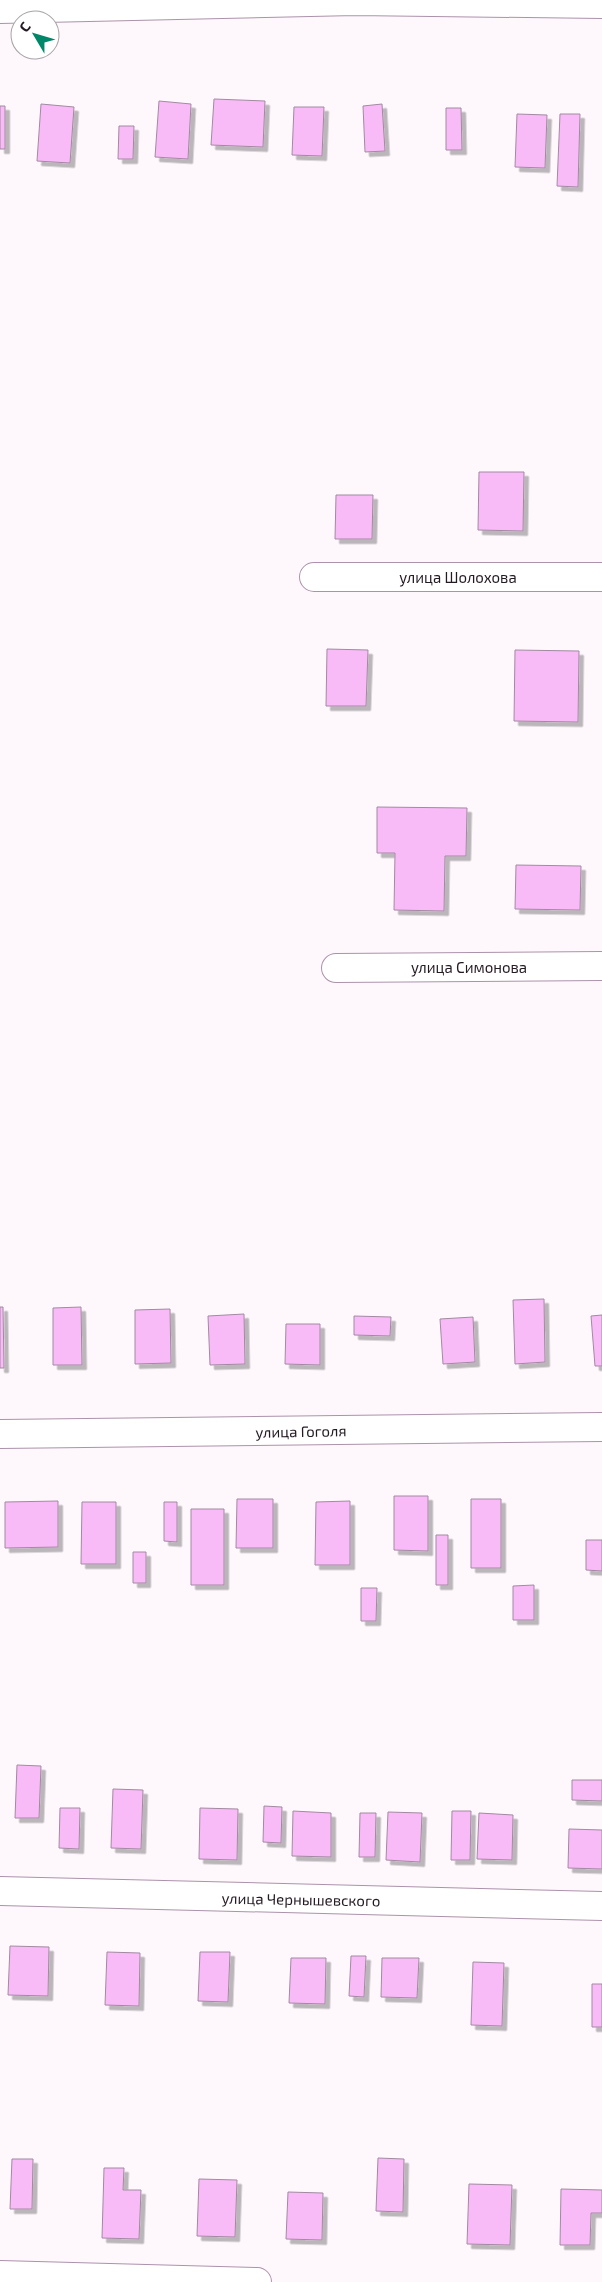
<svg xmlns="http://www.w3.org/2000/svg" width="602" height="2282" font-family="'Exo 2',sans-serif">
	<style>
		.building { fill: #f9bbf7; stroke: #a289a1; filter: url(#shadow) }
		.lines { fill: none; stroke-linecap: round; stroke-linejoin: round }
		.minor-casing { stroke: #ac92aa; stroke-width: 30 }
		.minor { stroke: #fff; stroke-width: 28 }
		.labels { text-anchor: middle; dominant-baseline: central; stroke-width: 5; stroke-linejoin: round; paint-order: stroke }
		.street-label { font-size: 15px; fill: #241a23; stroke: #fff }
	</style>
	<defs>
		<filter id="shadow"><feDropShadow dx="4.5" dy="4.5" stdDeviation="0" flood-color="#0004"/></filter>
	</defs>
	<rect width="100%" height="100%" fill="#fef8fd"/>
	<!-- building -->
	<path class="building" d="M214 99 265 101 263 147 211 145Z
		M159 101 191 104 188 159 155 157Z
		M41 104 74 107 70 163 37 161Z
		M382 104 385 151 365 152 363 106Z
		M0 106H5V149H0Z
		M294 107H324L322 156 292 155Z
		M446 108H461L462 150H446Z
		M517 114 547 115 545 168 515 167Z
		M560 114H580L578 187 557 186Z
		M119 126H134L133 159H118Z
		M479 472H524L523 531 478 530Z
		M336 495H373L372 539H335Z
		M327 649 368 650 366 706H326Z
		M515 650 579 651 578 722 514 721Z
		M377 807 467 808 466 856H445L444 911 394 910 395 853H377Z
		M516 865 581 866 580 910 515 909Z
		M544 1299 545 1362 515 1364 513 1300Z
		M0 1307H3L4 1368H0Z
		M81 1307 82 1365H53V1308Z
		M170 1309 171 1363 135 1364V1310Z
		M244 1314 245 1364 210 1365 208 1316Z
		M602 1315V1366H595L591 1316Z
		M354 1316 391 1317 390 1336 354 1335Z
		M473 1317 475 1362 443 1364 440 1319Z
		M286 1324H320V1365L285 1364Z
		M394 1496H428V1551L394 1550Z
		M237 1499H273V1548H236Z
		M471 1499H501V1568H471Z
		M58 1501V1547L5 1548V1502Z
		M350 1501V1565H315L316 1502Z
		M82 1502H116V1564H81Z
		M164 1502H177V1542L164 1541Z
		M191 1509H224V1585H191Z
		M436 1535H448V1585H436Z
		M586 1540H602V1571L586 1570Z
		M133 1552H146V1583H133Z
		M534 1585V1620H513V1586Z
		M361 1588H377L376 1621H361Z
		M17 1765 41 1766 39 1818H15Z
		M572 1780H602V1801L572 1800Z
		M113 1789 143 1790 141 1849 111 1848Z
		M264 1806 282 1807 281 1843 263 1842Z
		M60 1808H80L79 1849 59 1848Z
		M200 1808 238 1809 237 1860 199 1859Z
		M293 1811 331 1813V1857L292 1856Z
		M452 1811H471L470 1860H451Z
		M388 1812 422 1813 420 1862 386 1860Z
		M360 1813H376L375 1857H359Z
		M479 1813 513 1815 512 1860 477 1859Z
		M569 1829 602 1830V1869L568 1868Z
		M10 1946 49 1947 48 1996 8 1995Z
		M107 1952 140 1953 139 2006 105 2005Z
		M200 1952H230L228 2002 198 2001Z
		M351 1956H366L364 1997 349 1996Z
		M291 1958H326L325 2004 289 2003Z
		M382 1958H419L417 1998 381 1997Z
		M473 1962 504 1963 502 2026 471 2025Z
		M592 1984H602V2027H592Z
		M378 2158 404 2159 403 2212 376 2211Z
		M12 2159H33L32 2209H10Z
		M104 2168H124L123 2190H141L139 2239 102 2238Z
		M199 2179 237 2180 235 2237 197 2236Z
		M469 2184 512 2185 510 2245 467 2244Z
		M561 2189 602 2190V2213H591L590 2245H560Z
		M288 2192 323 2193 322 2240 286 2239Z"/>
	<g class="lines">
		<defs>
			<path id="minor" d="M0 9 355 1 602 4
				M314 577H602
				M336 968 602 966
				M0 1434 602 1427
				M0 1891 602 1906
				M0 2275 257 2282"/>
		</defs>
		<!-- minor casing -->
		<use href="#minor" class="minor-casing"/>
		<!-- minor -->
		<use href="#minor" class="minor"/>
	</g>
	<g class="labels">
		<!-- street labels -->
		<g class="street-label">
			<text x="458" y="577">улица Шолохова</text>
			<text x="469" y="967">улица Симонова</text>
			<text transform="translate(301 1431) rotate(-1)">улица Гоголя</text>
			<text transform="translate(301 1899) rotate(1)">улица Чернышевского</text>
		</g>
	</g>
	<!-- north arrow -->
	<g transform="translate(35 35) rotate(308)"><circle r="24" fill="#ffffff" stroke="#a7a3a7"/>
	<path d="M0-4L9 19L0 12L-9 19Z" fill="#008669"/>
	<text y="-8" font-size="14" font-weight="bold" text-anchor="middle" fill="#241a23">С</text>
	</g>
</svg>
